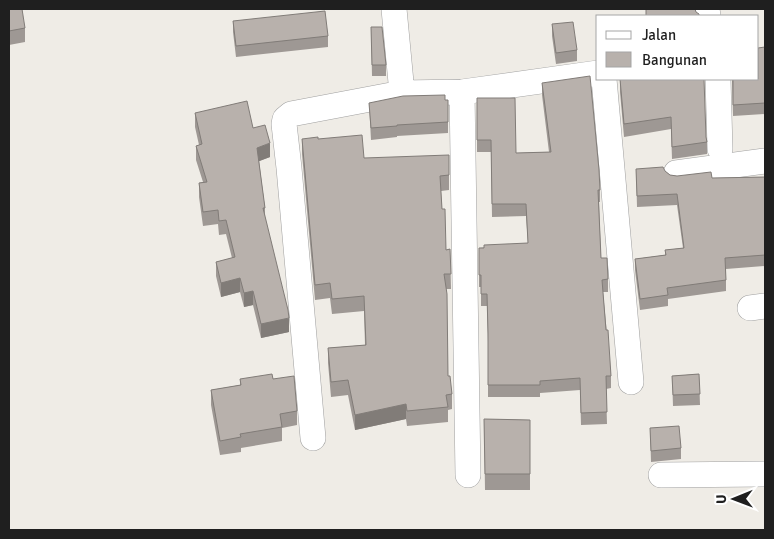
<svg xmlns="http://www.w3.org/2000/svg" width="774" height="539" font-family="Signika,sans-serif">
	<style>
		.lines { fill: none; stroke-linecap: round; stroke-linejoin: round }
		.minor-casing { stroke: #a0a0a0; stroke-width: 26 }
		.minor { stroke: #fff; stroke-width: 25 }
		.wall { fill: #9e9894 }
		.shaded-wall { fill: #817c78 }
		.building { fill: #b8b1ac; stroke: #817c78 }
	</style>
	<rect width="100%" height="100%" fill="#efece6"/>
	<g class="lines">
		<defs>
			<path id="minor" d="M394 9 402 93
				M707 9 708 16
				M604 79 631 382
				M718 79 720 149
				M462 92 468 475
				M676 173 765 161
				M750 308 765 306
				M313 438 289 168 284 124 285 119 291 114 402 93 462 92 598 73
				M661 475 765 474"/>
		</defs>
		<!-- minor casing -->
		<use href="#minor" class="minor-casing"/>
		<!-- minor -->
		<use href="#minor" class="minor"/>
	</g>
	<!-- wall -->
	<path class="wall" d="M9 9 25 28V42L9 45Z
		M233 21 328 36V47L236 57 233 32Z
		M552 24 577 50V61L556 64 552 36Z
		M371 27 386 65V76H372Z
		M765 47V114L733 116 732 79H758Z
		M620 79 706 137 707 142V154L672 159 671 129 624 137 620 92Z
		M542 83 600 190V202H599L601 258 608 279V292H603L611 376V388L606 389 607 424 581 425 580 390 540 393V397H488V342L487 306H481V287H479V248L528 243 526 216 492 217 491 152H477V98L516 153 549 152 542 95Z
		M448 100V133L397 136V137L371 140 369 103Z
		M195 113 253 128 270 157 259 161 265 208V217L289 332 261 338 253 305 244 307 240 292 221 297 216 276V262L232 258 226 234 219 235 218 224 203 226 199 197V183L203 182 196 160V146L199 145 195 127Z
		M302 139H318L364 158 449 175V190L441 191 442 209 446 250 450 249 451 289H446L448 376 452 394V409L448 410V422L407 426 406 419 355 430 348 395 331 397 328 363V348L365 345 364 311 332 314 330 298 315 300 302 154Z
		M636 169 665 171 670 175 677 176 712 178 765 177V266L726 269V291L668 299V306L640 310 635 270V259L665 255V250L683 248 677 205 637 207Z
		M699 374 700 405 673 406 672 376Z
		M240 379H273L297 411V425L282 428V441L241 448V452L220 455 211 405V390L240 385Z
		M484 419 530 420V490H485Z
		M650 428 681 448V459L651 462Z"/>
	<!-- shaded-wall -->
	<path class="shaded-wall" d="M270 143V157L257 162V148Z
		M240 278V292L221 297V283Z
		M253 291V305L244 307V293Z
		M289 318V332L261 338V324Z
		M406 404V419L355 430V415Z"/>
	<!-- building -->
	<path class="building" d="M9 9H22L25 28 9 31Z
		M646 9H695L696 12 699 14V16H646Z
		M325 11 328 36 236 46 233 21Z
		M573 22 577 50 556 53 552 24Z
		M371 27H382L386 65H372Z
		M765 47V103L733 105V79H758V48Z
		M590 76 599 170 600 190H598L601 258H607L608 279 602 280 606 330H608L611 376H606L607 412 581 413 580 378 540 381V385H488V333L487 294H481V275H479V248H484V245L528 243 526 204H492L491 140H477V98H515L516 153 551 152 542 83Z
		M620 79H704L706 137 707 142 672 147 671 117 624 124Z
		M445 95V100H448V122L397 125V126L371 128 369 103 403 96Z
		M247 101 253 128 265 125 270 143 257 148 265 208H263L288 310 289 318 261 324 253 291 244 293 240 278 221 283 216 262 235 257 226 220 219 221 218 210 203 212 199 183 207 182 196 146 202 144 195 113Z
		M362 135 364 158 449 155V175L440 176 442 209H445L446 250 450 249 451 274H444L447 294 448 376H450L452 394 446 395 448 407 407 411 406 404 355 415 348 380 331 382 328 348 366 345 364 296 332 299 330 283 315 285 302 139 318 137V139Z
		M663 167 665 171 670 175 677 176 711 172 712 178 765 177V255L725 258 726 280 667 288 668 295 640 299 635 259 666 255 665 250 684 248 677 194 637 196 636 169Z
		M272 374 273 379 294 376 297 411 280 414 282 427 240 434 241 437 220 441 211 390 241 385 240 379Z
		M699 374 700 394 673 395 672 376Z
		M484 419 530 420V474H485Z
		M679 426 681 448 651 451 650 428Z"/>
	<!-- border -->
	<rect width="774" height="539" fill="none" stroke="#1f1f1f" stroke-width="20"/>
	<!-- legend -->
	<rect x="596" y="15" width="162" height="65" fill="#ffffff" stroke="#a5a5a5"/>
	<rect x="606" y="31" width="25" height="8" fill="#ffffff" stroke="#a5a5a5"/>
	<text x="642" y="40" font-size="15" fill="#1f1f1f">Jalan</text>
	<rect x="606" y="52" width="25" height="15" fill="#b8b1ac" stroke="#a5a5a5"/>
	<text x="642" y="65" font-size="15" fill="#1f1f1f">Bangunan</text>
	<!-- north arrow -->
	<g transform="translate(734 499) rotate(269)" stroke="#ffffff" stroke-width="4" paint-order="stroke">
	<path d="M0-4L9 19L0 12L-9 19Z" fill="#1f1f1f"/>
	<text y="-8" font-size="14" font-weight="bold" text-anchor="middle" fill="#1f1f1f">U</text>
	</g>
</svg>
